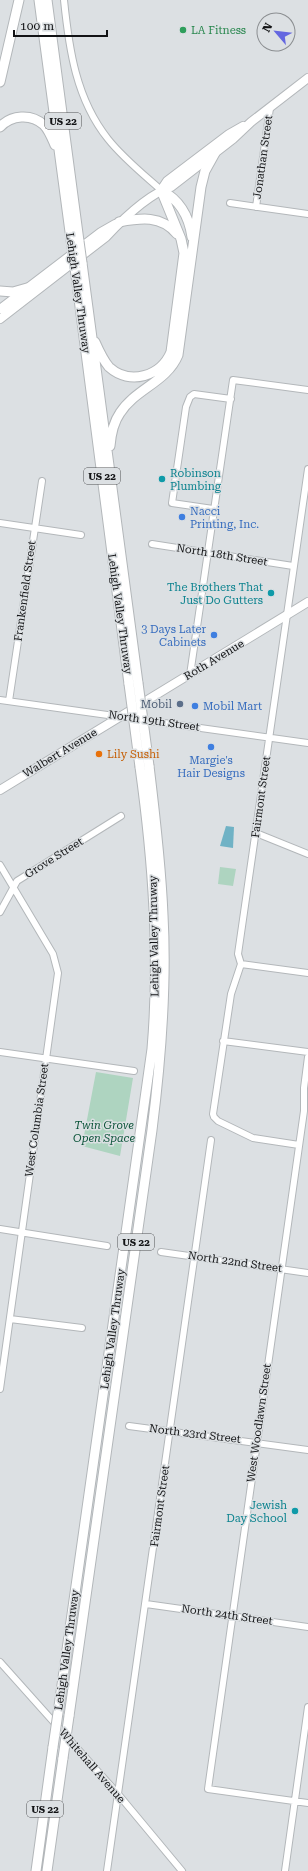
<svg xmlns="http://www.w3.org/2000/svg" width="308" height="1871" font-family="'Roboto Serif',serif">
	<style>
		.green { fill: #aed4c0 }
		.water { fill: #70b2c5 }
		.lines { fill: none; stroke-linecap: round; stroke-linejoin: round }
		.minor-casing { stroke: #b3b7ba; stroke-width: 8 }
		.major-casing { stroke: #b3b7ba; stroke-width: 10 }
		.highway-casing { stroke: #b3b7ba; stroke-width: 11 }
		.minor { stroke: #fff; stroke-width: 6 }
		.major { stroke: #fff; stroke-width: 8 }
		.highway { stroke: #fff; stroke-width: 9 }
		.highway-bridge-casing { stroke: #b3b7ba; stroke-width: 11; stroke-linecap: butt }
		.highway-bridge { stroke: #fff; stroke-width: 9 }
		.leisure-dot { fill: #2e9e5b; stroke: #dce0e3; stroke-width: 1.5 }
		.culture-dot { fill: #0f9aa8; stroke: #dce0e3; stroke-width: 1.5 }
		.shop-dot { fill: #3f7fe0; stroke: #dce0e3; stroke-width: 1.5 }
		.service-dot { fill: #5c6f8a; stroke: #dce0e3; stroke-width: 1.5 }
		.food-dot { fill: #e8710a; stroke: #dce0e3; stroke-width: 1.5 }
		.labels { text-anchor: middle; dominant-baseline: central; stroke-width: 3; stroke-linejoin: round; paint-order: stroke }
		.shield { fill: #dce0e3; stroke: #4f5053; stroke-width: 1 }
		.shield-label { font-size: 10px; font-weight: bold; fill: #121315 }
		.leisure-label { font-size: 11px; fill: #27864d; stroke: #dce0e3; text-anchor: start }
		.street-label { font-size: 11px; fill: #121315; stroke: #dce0e3 }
		.culture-label { font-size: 11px; fill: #0d838f; stroke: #dce0e3; text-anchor: end }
		.shop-label { font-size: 11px; fill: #366cbe; stroke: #dce0e3; text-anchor: start }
		.service-label { font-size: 11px; fill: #4e5e75; stroke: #dce0e3; text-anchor: end }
		.food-label { font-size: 11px; fill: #c56008; stroke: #dce0e3; text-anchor: start }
		.park-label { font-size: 11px; font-style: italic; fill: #0a5338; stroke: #dce0e3 }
	</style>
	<rect width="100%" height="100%" fill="#dce0e3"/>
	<!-- green -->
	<path class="green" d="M220 867 236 869 233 886 218 884Z
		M96 1072 133 1078 120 1156 82 1146Z"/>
	<!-- water -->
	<path class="water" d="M226 826 234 827 233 848 220 846Z"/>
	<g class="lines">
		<defs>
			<path id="minor" d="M64 0C69 49 76 99 108 139 123 158 143 174 161 190
				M230 203 308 214
				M256 207 270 108
				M213 509 172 503 186 407 190 397 194 394 231 399
				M0 523 81 535
				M152 544 293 566
				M190 675 233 380 308 390
				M0 700 308 743
				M9 701 42 481
				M256 833 308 854
				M0 865 53 954 58 973 0 1389
				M0 912 17 881 121 816
				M241 964 308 973
				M223 1041 308 1052
				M0 1052 134 1071
				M308 1057 304 1088V1111L208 1789 308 1803
				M299 1145 253 1138 218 1121 214 1117 213 1114 231 994 241 964 238 954 308 469
				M0 1229 107 1246
				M161 1252 308 1273
				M10 1319 82 1328
				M129 1426 308 1450
				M146 1604 308 1627
				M0 1662 118 1794 182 1871
				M107 1871 211 1140
				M285 1871 308 1707"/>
			<path id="major" d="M161 190 167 181 229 134 243 126
				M0 309 101 232 115 224
				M0 319 106 237C122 220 148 194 171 187L233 139 251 122 308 78
				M0 790 308 602"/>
			<path id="highway" d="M39 0 72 247
				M47 0 79 241
				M0 82 19 0
				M0 127C11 115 31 113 44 125 49 130 52 138 55 145
				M161 190C180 200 189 216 192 237
				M119 222C141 218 161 215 177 234
				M82 263 138 683
				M75 268 129 684
				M0 291 13 292 27 288
				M95 342C99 351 103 360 109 367 130 386 161 376 171 352L184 253 181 239 161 190
				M110 446C111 434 113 423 120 413 135 389 167 382 178 355L201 187 205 171 215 153
				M59 1706 152 1049C160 954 153 861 140 767
				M69 1716 152 1130C161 1059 167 987 163 915 161 865 155 815 149 766
				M36 1871 53 1747
				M47 1871 63 1758"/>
		</defs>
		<!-- minor casing -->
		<use href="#minor" class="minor-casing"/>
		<!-- major casing -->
		<use href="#major" class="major-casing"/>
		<!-- highway casing -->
		<use href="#highway" class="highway-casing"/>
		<!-- minor -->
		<use href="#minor" class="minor"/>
		<!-- major -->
		<use href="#major" class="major"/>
		<!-- highway -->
		<use href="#highway" class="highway"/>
		<defs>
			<path id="highway-bridge" d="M79 241 82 263
				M72 247 75 268
				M138 683 149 766
				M129 684 140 767
				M53 1747 59 1706
				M63 1758 69 1716"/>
		</defs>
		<!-- highway-bridge casing -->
		<use href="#highway-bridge" class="highway-bridge-casing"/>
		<!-- highway-bridge -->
		<use href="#highway-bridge" class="highway-bridge"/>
	</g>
	<!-- markers -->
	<circle class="leisure-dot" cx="183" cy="30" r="4"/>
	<g class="culture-dot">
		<circle cx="162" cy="479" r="4"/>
		<circle cx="271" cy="593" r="4"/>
		<circle cx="295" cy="1511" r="4"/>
	</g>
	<g class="shop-dot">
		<circle cx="182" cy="517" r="4"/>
		<circle cx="214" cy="635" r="4"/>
		<circle cx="195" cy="706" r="4"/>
		<circle cx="211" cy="747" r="4"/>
	</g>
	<circle class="service-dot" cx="180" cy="704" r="4"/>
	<circle class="food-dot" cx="99" cy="754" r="4"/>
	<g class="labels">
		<!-- shield labels -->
		<g class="shield">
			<rect x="45" y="113" width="36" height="16" rx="3"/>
			<rect x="84" y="468" width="36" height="16" rx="3"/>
			<rect x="118" y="1234" width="36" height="16" rx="3"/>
			<rect x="27" y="1801" width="36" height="16" rx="3"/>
		</g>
		<g class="shield-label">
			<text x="63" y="121">US 22</text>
			<text x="102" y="476">US 22</text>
			<text x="136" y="1242">US 22</text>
			<text x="45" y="1809">US 22</text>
		</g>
		<!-- leisure labels -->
		<g class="leisure-label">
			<text x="191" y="30">LA Fitness</text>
		</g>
		<!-- street labels -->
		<g class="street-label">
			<text transform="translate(263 157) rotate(-82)">Jonathan Street</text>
			<text transform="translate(78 293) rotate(82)">Lehigh Valley Thruway</text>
			<text transform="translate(222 555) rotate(9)">North 18th Street</text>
			<text transform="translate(25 591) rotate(-82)">Frankenfield Street</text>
			<text transform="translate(120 614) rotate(82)">Lehigh Valley Thruway</text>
			<text transform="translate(214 660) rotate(-31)">Roth Avenue</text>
			<text transform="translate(154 721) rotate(8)">North 19th Street</text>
			<text transform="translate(60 753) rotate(-31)">Walbert Avenue</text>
			<text transform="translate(261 797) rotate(-82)">Fairmont Street</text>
			<text transform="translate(54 858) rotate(-32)">Grove Street</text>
			<text transform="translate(154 936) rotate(-91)">Lehigh Valley Thruway</text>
			<text transform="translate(37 1120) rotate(-82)">West Columbia Street</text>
			<text transform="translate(235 1262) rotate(8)">North 22nd Street</text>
			<text transform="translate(113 1329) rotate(-82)">Lehigh Valley Thruway</text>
			<text transform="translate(259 1423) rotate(-82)">West Woodlawn Street</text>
			<text transform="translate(195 1434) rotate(7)">North 23rd Street</text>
			<text transform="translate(160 1506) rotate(-82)">Fairmont Street</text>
			<text transform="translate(227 1615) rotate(8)">North 24th Street</text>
			<text transform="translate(67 1650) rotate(-82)">Lehigh Valley Thruway</text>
			<text transform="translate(92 1766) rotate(49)">Whitehall Avenue</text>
		</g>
		<!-- culture labels -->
		<g class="culture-label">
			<text x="170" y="473" text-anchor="start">Robinson<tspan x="170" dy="13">Plumbing</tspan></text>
			<text x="263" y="587">The Brothers That<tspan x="263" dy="13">Just Do Gutters</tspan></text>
			<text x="287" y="1505">Jewish<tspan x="287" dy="13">Day School</tspan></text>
		</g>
		<!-- shop labels -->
		<g class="shop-label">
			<text x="190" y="511">Nacci<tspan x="190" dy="13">Printing, Inc.</tspan></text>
			<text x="206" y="629" text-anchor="end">3 Days Later<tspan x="206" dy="13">Cabinets</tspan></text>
			<text x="203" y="706">Mobil Mart</text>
			<text x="211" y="760" text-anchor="middle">Margie's<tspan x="211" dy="13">Hair Designs</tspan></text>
		</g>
		<!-- service labels -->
		<g class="service-label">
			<text x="172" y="704">Mobil</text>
		</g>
		<!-- food labels -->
		<g class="food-label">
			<text x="107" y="754">Lily Sushi</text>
		</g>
		<!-- park labels -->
		<g class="park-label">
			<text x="104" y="1125">Twin Grove<tspan x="104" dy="13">Open Space</tspan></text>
		</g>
	</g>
	<!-- north arrow -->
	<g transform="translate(276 32) rotate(298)"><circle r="19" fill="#dce0e3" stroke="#8b8e91"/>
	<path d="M0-3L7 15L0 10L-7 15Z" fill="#6467e0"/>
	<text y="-6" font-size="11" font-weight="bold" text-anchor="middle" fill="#121315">N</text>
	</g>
	<!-- scale -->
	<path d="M14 30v6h93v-6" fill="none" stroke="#121315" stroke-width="2"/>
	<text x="20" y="30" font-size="12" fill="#121315" stroke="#dce0e3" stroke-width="3" paint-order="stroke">100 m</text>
</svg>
